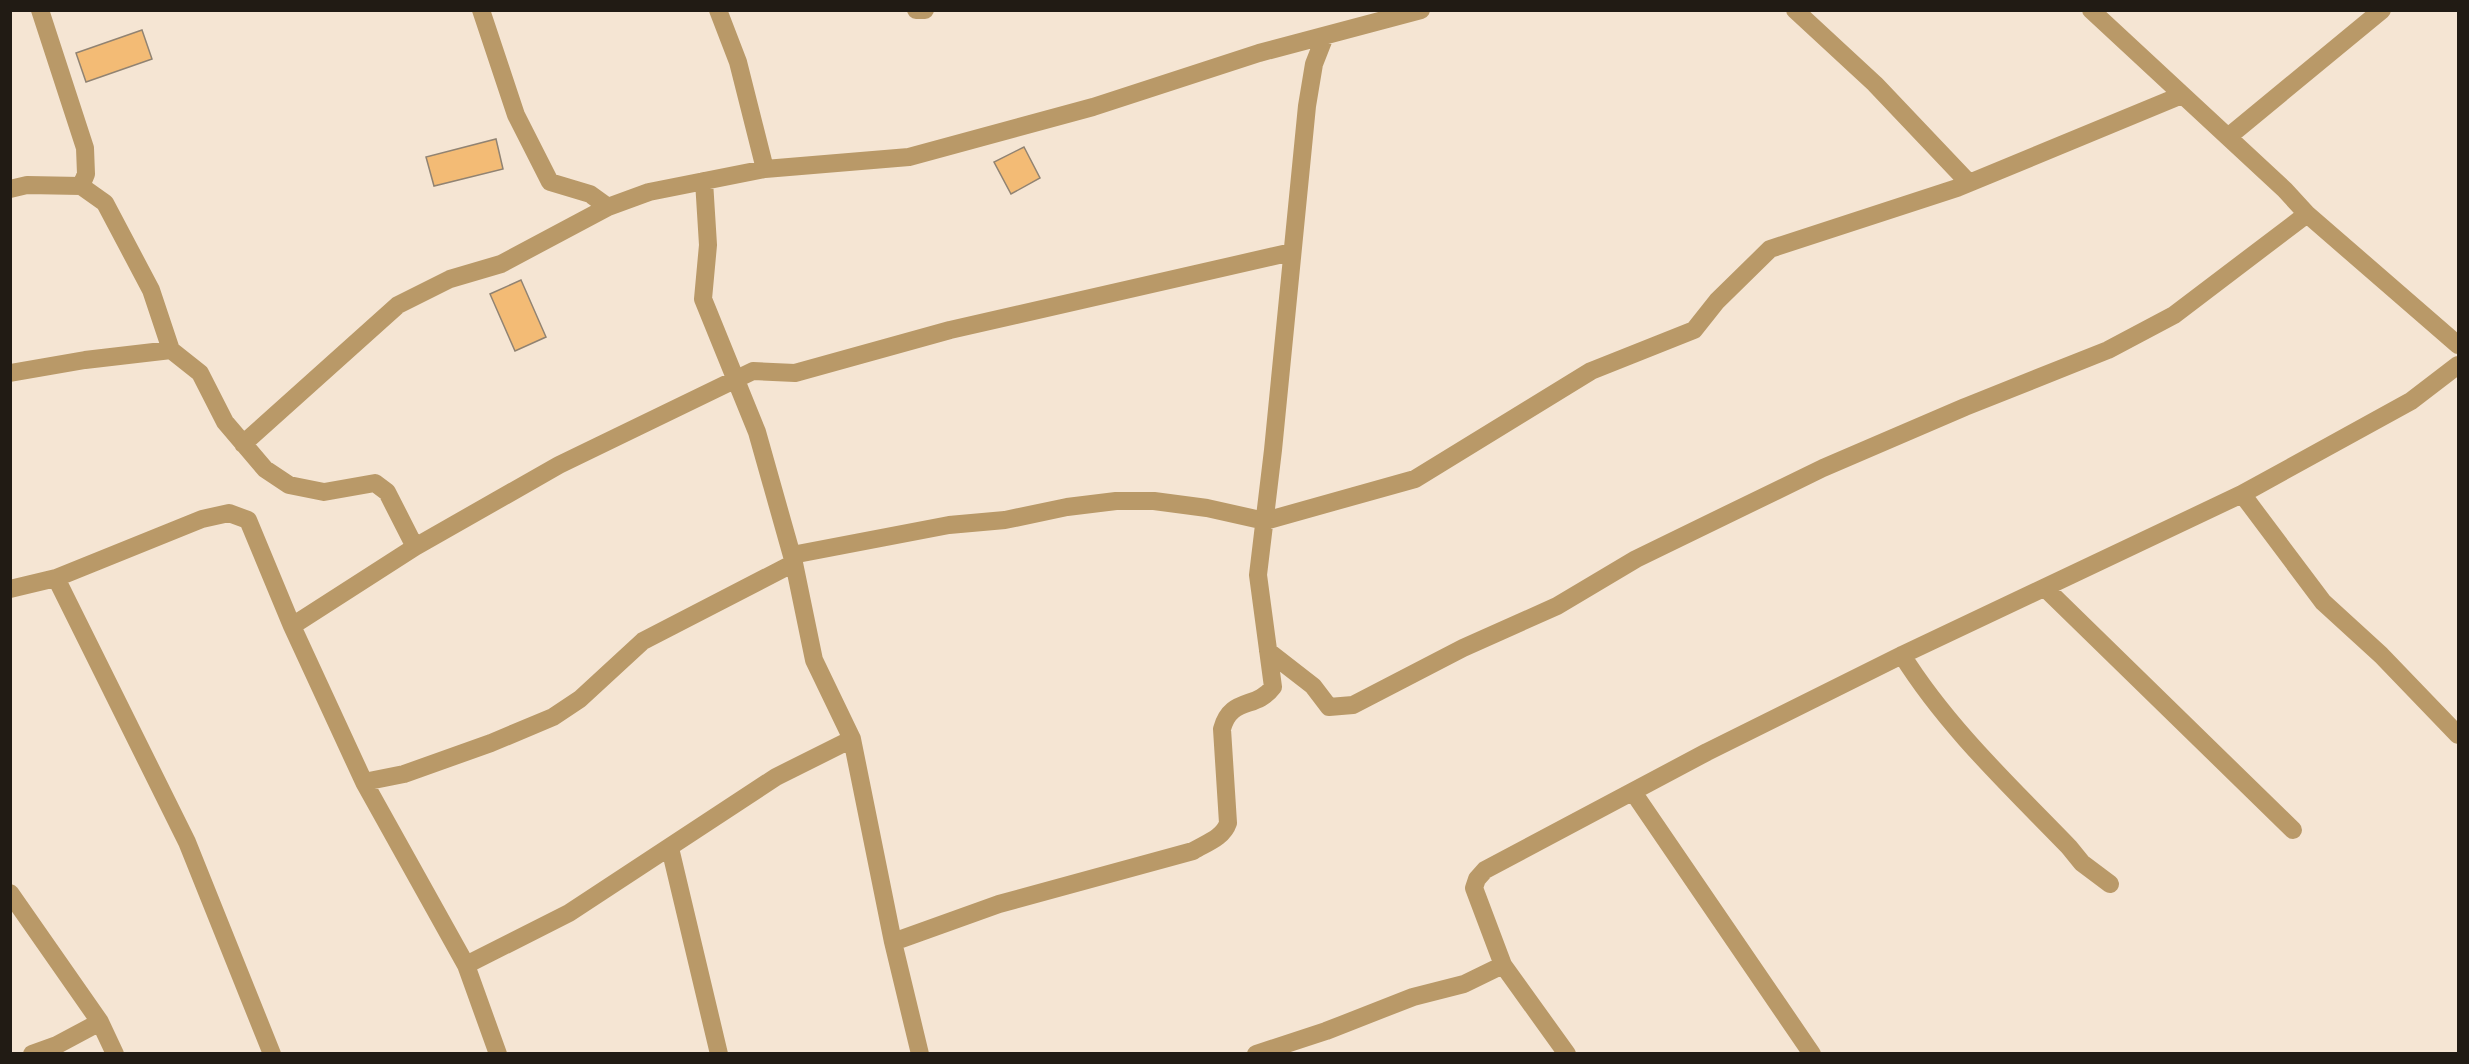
<svg xmlns="http://www.w3.org/2000/svg" width="2469" height="1064" font-family="Helvetica,sans-serif">
	<style>
		.building { fill: #f3bb75; stroke: #918372; stroke-width: 1.5 }
		.lines { fill: none; stroke-linecap: round; stroke-linejoin: round }
		.minor { stroke: #b99968; stroke-width: 18 }
	</style>
	<rect width="100%" height="100%" fill="#f5e5d3"/>
	<!-- building -->
	<path class="building" d="M142 30 152 59 86 82 76 53Z
		M496 139 503 169 434 186 426 157Z
		M1024 147 1040 178 1011 194 994 162Z
		M521 280 546 337 515 351 490 294Z"/>
	<g class="lines">
		<!-- minor -->
		<path class="minor" d="M40 10 85 148 86 174 81 186
			M481 10 516 115 550 182 590 194 608 207
			M916 10H925
			M1795 10 1875 84 1969 183
			M2091 10 2285 190 2307 214 2458 345
			M2228 137 2382 10
			M765 169 909 157 1093 107 1259 53 1421 10
			M704 181 708 245 703 299 757 432 794 563 814 660 852 739 893 942 920 1054
			M10 189 27 185 81 186 105 203 151 290 171 350
			M10 373 85 360 171 350 200 373 225 422 265 469 289 485 324 492 375 483 387 492 415 547
			M243 444 398 305 450 279 501 264 608 207 649 192 765 169 738 62 718 10
			M2242 494 2323 602 2381 655 2458 735
			M792 555 949 525 1005 520 1067 507 1116 501H1154L1207 508 1265 521 1415 479 1591 371 1694 330 1717 301 1770 249 1957 188 2182 95
			M56 578 187 842 272 1054
			M2045 588 2293 830
			M10 589 56 578 202 519 229 513 248 520 292 626 364 782 404 774 491 743 553 717 580 699 643 641 794 563
			M292 626 415 547 559 465 753 371 795 373 950 330 1292 252
			M1268 651 1313 686 1329 707 1353 705 1463 648 1557 606 1636 559 1823 468 1965 407 2108 350 2174 315 2307 214
			M1902 655C1947 727 2010 786 2069 847L2082 863 2110 884
			M364 782 466 965 569 913 776 777 852 739
			M1633 792 1812 1054
			M670 848 719 1054
			M10 893 100 1022 115 1054
			M893 942 999 904 1193 851C1206 843 1223 838 1228 823L1222 729C1231 696 1256 710 1273 687L1258 575 1273 450 1307 106 1314 64 1325 36
			M466 965 498 1054
			M32 1054 57 1045 100 1022
			M1256 1054 1326 1031 1413 997 1464 984 1503 965
			M1567 1054 1503 965 1474 888 1477 879 1485 870 1707 752 1902 655 2242 494 2411 401 2458 365"/>
	</g>
	<!-- border -->
	<rect width="2469" height="1064" fill="none" stroke="#211b14" stroke-width="24"/>
</svg>
